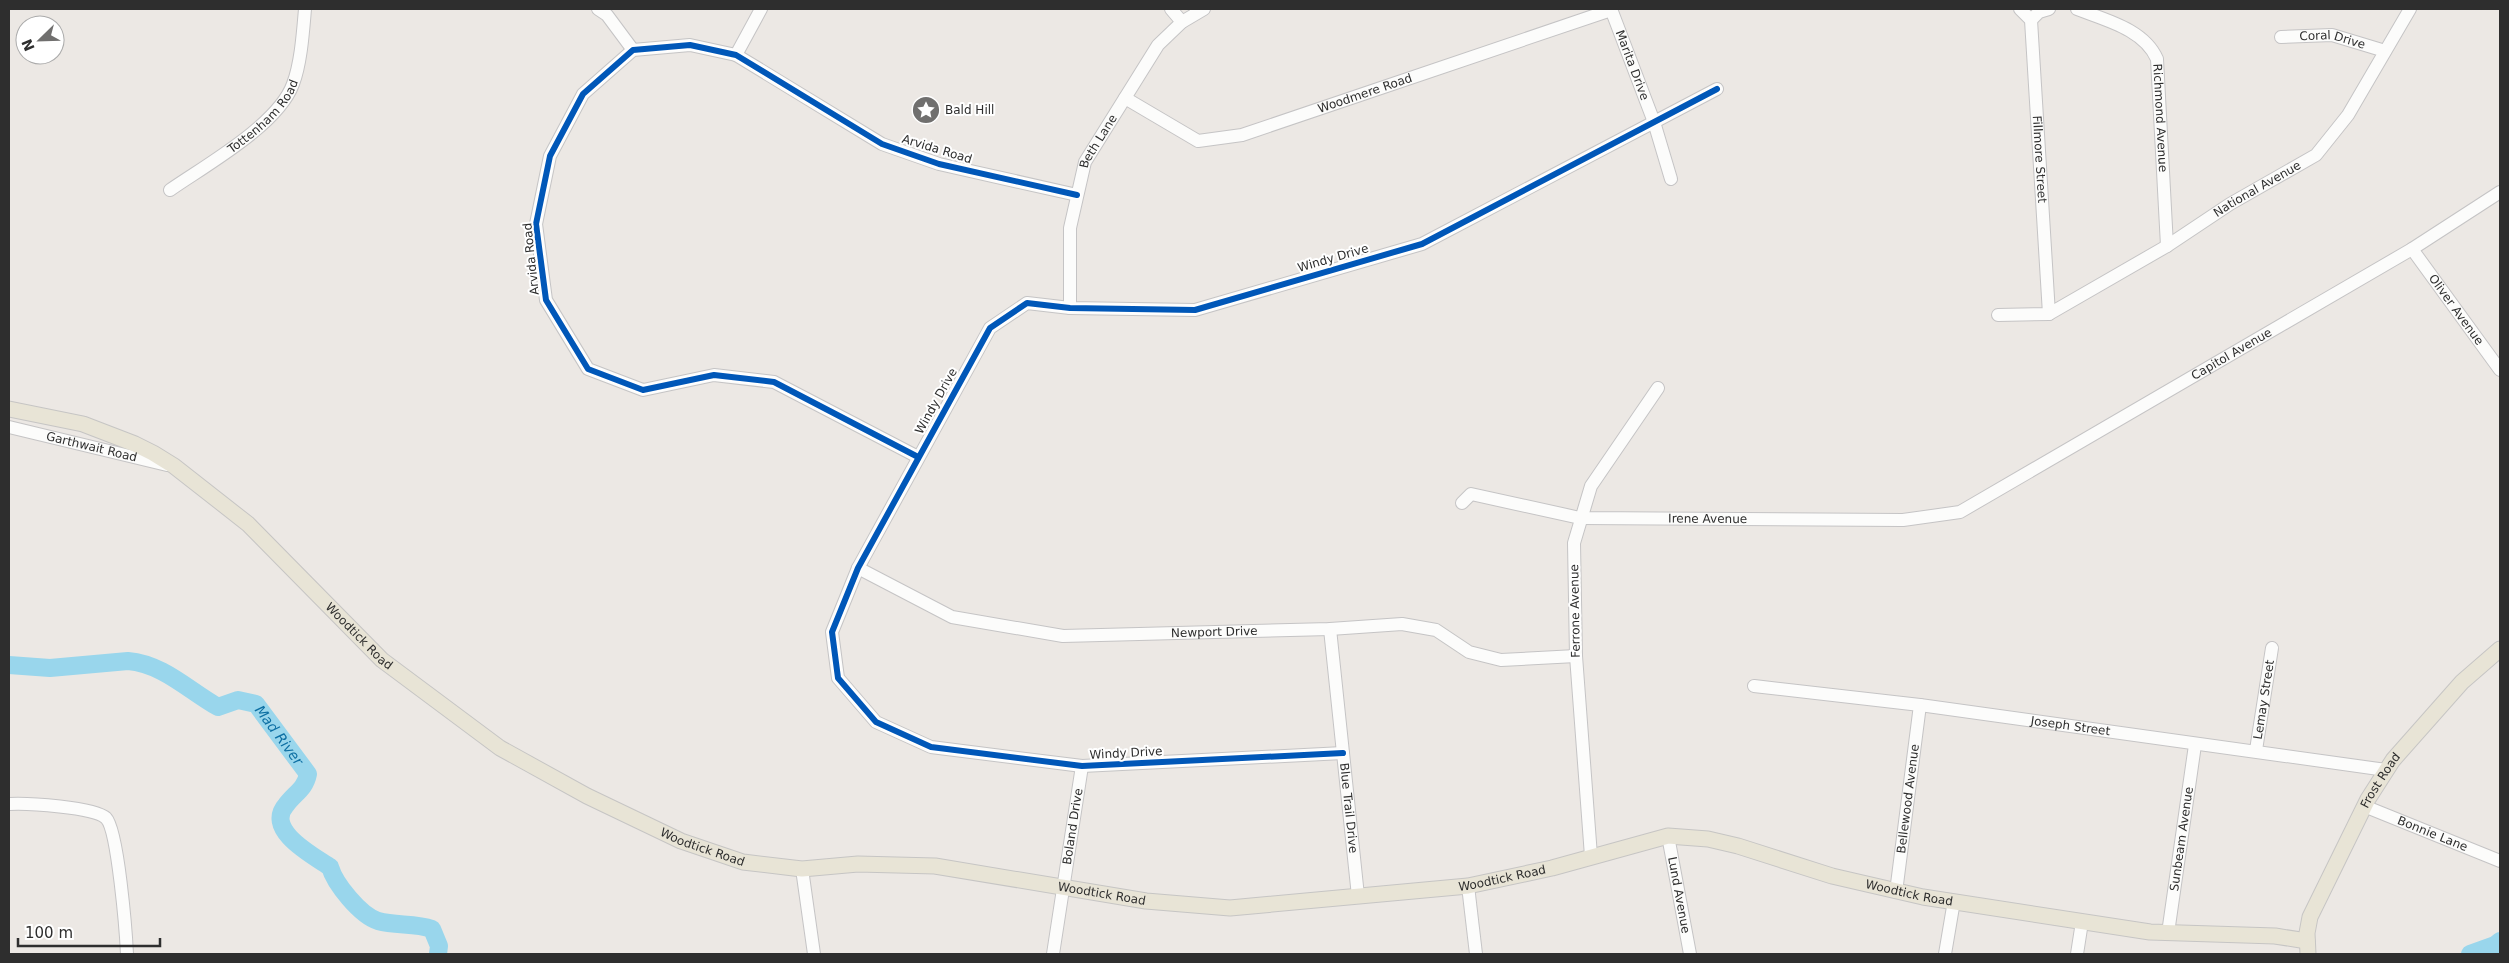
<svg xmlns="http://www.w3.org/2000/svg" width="2509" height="963" font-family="'DejaVu Sans',sans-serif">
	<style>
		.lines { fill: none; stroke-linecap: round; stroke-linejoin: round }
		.river { stroke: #99d6ec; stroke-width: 18 }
		.minor-casing { stroke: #c5c4c5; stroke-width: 14 }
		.major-casing { stroke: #c6c5c4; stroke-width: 17 }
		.minor { stroke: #fcfcfb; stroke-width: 12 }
		.major { stroke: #e8e4d6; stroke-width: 15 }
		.cycleway-casing { stroke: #fff; stroke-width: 9 }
		.cycleway { stroke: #0057b8; stroke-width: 6 }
		.labels { text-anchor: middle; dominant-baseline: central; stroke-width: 4; stroke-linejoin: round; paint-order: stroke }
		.street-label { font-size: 12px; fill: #2e2e2e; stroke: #fff }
		.poi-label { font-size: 12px; fill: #2e2e2e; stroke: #fff; text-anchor: start }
		.water-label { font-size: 14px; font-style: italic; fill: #0d6fa3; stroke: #fff }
	</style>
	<rect width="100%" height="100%" fill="#ece8e4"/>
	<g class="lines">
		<!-- river -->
		<g class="river">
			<path id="s1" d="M9 665 50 668 128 661C163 664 188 690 218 707L238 700 256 704 308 774C305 789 295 793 286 805 264 830 314 856 330 867 335 884 360 915 378 921 396 926 415 923 432 929L439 946 438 954"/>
			<path d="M2470 954 2495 945 2500 941"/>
		</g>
		<defs>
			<g id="minor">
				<path d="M598 9 607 15 633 50"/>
				<path d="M1171 9 1182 22"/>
				<path id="s2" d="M1611 9 1654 122 1671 179"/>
				<path id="s3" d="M2020 9 2031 20 2049 314"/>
				<path id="s4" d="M2077 9C2105 20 2144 29 2157 59L2167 246"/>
				<path d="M2031 20 2039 12 2049 9"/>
				<path id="s5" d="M2281 37 2332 35 2385 51"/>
				<path d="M736 55 761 9"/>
				<path id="s6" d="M1125 98 1198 141 1242 135 1611 10"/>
				<path id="s7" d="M170 190C206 165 278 125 293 84 301 63 303 32 305 9"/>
				<path id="s8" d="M2412 249 2500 370"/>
				<path id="s9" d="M1070 308V228L1085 162 1158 45 1182 22 1204 9"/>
				<path id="s10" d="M1998 315 2049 314 2167 246 2230 204 2316 155 2348 115 2410 9"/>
				<path id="s11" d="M9 427 167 465"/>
				<path d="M918 457 774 382 714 375 643 390 588 369 546 300 536 224 550 156 583 94 633 50 690 45 736 55 882 144 939 164 1077 195"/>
				<path id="s12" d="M1462 503 1471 494 1580 518 1903 520 1960 512 2412 249 2500 192"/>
				<path id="s13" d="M858 568 952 617 1063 636 1330 629 1402 624 1436 630 1469 652 1501 660 1576 656"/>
				<path id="s14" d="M1330 629 1358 896"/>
				<path id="s15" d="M1754 686 1920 705 2386 770"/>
				<path id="s16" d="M2256 750 2272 648"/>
				<path d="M1343 753 1082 766 931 747 876 722 838 678 832 632 858 568 990 328 1027 303 1070 308 1195 310 1422 244 1717 89"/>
				<path d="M9 804C27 803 94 807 106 818 118 830 126 933 127 954"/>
				<path id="s17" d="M2364 806 2500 861"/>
				<path id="s18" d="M1668 836 1690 954"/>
				<path d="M1591 856 1576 656 1574 543 1591 486 1658 388"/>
				<path d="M802 869 814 954"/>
				<path d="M1468 886 1476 954"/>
				<path id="s19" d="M1896 892 1920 705"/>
				<path id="s20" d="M2168 933 2195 745"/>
				<path id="s21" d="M1053 954 1082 766"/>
				<path d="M1945 954 1954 901"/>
				<path d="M2077 954 2082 922"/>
			</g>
			<g id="major">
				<path id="s22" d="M9 409 83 424 135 444 153 453 174 466 248 524 382 660 500 748 587 796 681 841 743 862 802 869 858 864 935 866 1146 901 1230 908 1468 886 1552 868 1668 836 1708 839 1738 846 1832 876 1923 897 2150 932 2275 936 2307 941"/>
				<path id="s23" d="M2308 954 2307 933 2310 917 2368 799 2393 760 2462 682 2500 649"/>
			</g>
		</defs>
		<!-- minor casing -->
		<use href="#minor" class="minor-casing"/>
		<!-- major casing -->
		<use href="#major" class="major-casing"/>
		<!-- minor -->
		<use href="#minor" class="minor"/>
		<!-- major -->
		<use href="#major" class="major"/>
		<defs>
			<path id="cycleway" d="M918 457 774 382 714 375 643 390 588 369 546 300 536 224 550 156 583 94 633 50 690 45 736 55 882 144 939 164 1077 195
				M1343 753 1082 766 931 747 876 722 838 678 832 632 858 568 990 328 1027 303 1070 308 1195 310 1422 244 1717 89"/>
		</defs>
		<!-- cycleway casing -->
		<use href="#cycleway" class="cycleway-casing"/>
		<!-- cycleway -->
		<use href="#cycleway" class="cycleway"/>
	</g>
	<!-- icons -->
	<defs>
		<symbol id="sight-disc" viewBox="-11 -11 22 22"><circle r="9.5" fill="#706f6e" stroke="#fff"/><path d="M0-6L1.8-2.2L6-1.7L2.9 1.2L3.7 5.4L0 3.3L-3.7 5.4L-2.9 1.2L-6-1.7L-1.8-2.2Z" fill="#fff"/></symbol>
	</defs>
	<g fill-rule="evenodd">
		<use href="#sight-disc" x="910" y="94" width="32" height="32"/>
	</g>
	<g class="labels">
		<!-- street labels -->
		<g class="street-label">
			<text stroke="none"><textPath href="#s5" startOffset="52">Coral Drive</textPath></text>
			<text stroke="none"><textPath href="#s2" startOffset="60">Marita Drive</textPath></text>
			<text stroke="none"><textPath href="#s6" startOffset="259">Woodmere Road</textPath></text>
			<text stroke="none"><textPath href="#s7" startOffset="120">Tottenham Road</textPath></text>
			<text stroke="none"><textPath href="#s4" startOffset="156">Richmond Avenue</textPath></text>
			<text stroke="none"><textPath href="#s9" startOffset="172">Beth Lane</textPath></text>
			<text transform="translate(937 149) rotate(17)">Arvida Road</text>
			<text stroke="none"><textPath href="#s3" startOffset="155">Fillmore Street</textPath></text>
			<text stroke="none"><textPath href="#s10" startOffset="294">National Avenue</textPath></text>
			<text transform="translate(1333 258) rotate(-16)">Windy Drive</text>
			<text transform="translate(531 259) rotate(-96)">Arvida Road</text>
			<text stroke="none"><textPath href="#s8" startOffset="75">Oliver Avenue</textPath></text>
			<text stroke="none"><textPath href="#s12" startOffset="819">Capitol Avenue</textPath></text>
			<text transform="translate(936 401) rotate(-61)">Windy Drive</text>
			<text stroke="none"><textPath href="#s11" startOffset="85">Garthwait Road</textPath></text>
			<text stroke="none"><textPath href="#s12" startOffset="252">Irene Avenue</textPath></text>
			<text transform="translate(1575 611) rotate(-91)">Ferrone Avenue</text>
			<text stroke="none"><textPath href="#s13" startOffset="370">Newport Drive</textPath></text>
			<text stroke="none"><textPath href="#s22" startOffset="428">Woodtick Road</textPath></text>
			<text stroke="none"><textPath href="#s16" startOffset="51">Lemay Street</textPath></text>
			<text stroke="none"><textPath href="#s15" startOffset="319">Joseph Street</textPath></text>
			<text transform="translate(1126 753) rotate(-3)">Windy Drive</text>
			<text stroke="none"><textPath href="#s23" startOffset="191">Frost Road</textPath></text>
			<text stroke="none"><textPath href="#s19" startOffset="94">Bellewood Avenue</textPath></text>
			<text stroke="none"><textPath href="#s14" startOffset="180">Blue Trail Drive</textPath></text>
			<text stroke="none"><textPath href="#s21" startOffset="129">Boland Drive</textPath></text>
			<text stroke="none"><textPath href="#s17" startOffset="74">Bonnie Lane</textPath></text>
			<text stroke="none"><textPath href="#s20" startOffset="95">Sunbeam Avenue</textPath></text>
			<text stroke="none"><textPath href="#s22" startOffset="834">Woodtick Road</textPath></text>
			<text stroke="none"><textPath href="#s22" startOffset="1642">Woodtick Road</textPath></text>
			<text stroke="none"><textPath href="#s22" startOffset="1239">Woodtick Road</textPath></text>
			<text stroke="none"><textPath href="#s22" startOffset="2062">Woodtick Road</textPath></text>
			<text stroke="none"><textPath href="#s18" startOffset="60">Lund Avenue</textPath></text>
		</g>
		<!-- poi labels -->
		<g class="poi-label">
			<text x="945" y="110">Bald Hill</text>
		</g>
		<!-- water labels -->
		<g class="water-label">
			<text stroke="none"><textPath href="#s1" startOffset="300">Mad River</textPath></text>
		</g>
	</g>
	<!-- border -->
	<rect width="2509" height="963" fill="none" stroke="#2e2e2e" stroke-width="20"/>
	<!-- north arrow -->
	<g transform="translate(40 40) rotate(247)"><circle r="24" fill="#ffffff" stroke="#ababab"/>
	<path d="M0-4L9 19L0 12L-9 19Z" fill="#706f6e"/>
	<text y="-8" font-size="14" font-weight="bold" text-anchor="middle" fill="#2e2e2e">N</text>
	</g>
	<!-- scale -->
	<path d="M18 938v8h142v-8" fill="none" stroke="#2e2e2e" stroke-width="2.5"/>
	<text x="25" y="938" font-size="15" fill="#2e2e2e" stroke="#ffffff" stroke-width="4" paint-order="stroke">100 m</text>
</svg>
